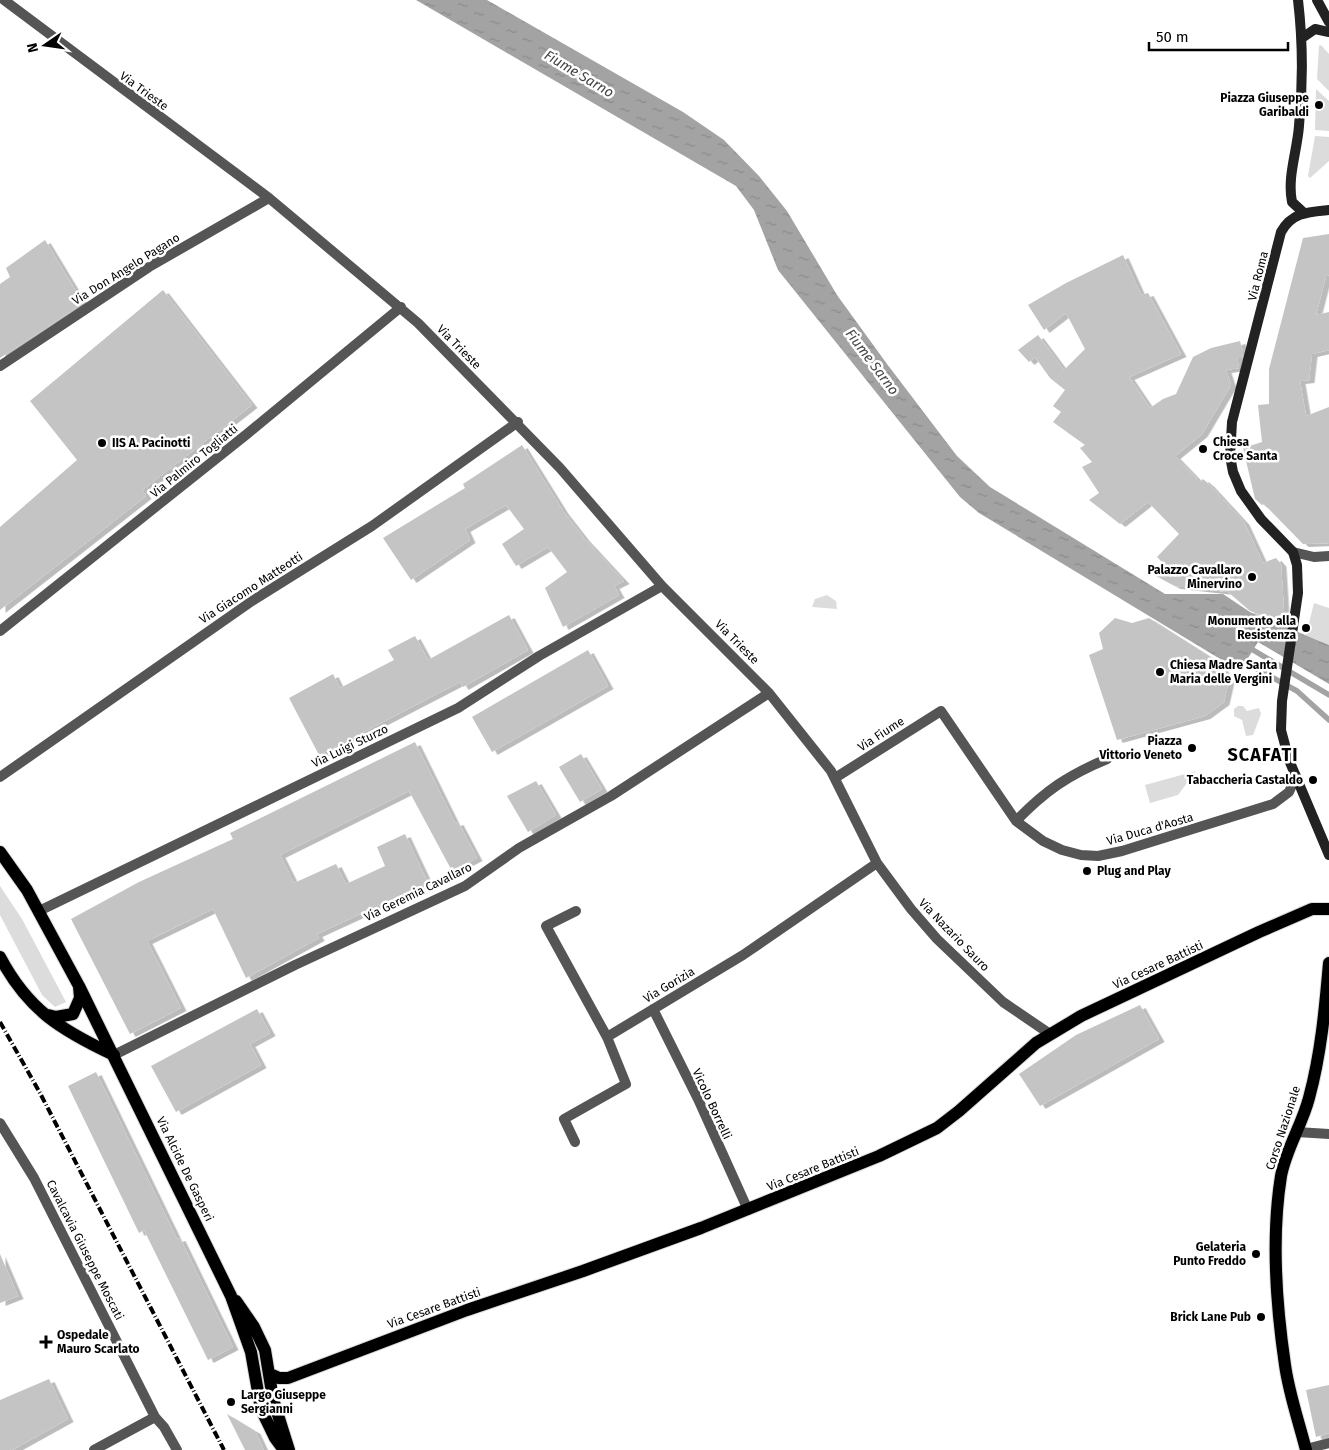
<svg xmlns="http://www.w3.org/2000/svg" width="1329" height="1450" font-family="'Fira Sans',sans-serif">
	<style>
		.green { fill: #dcdcdc }
		.water { fill: url(#water-ripples) }
		.lines { fill: none; stroke-linecap: round; stroke-linejoin: round }
		.stream { stroke: #a3a3a3; stroke-width: 5.5 }
		.building { fill: #c4c4c4; filter: url(#shadow) }
		.primary-casing { stroke: #dbdbdb; stroke-width: 14 }
		.minor { stroke: #555; stroke-width: 10 }
		.tertiary { stroke: #555; stroke-width: 10 }
		.secondary { stroke: #222; stroke-width: 10 }
		.primary { stroke: #000; stroke-width: 12 }
		.rail { stroke: #000; stroke-width: 4; stroke-dasharray: 8 2.5 1 2.5; stroke-linecap: butt }
		.poi-dot { fill: #000; stroke: #fff; stroke-width: 2 }
		.labels { text-anchor: middle; dominant-baseline: central; stroke-width: 5; stroke-linejoin: round; paint-order: stroke }
		.street-label { font-size: 12px; fill: #000; stroke: #fff }
		.poi-label { font-size: 12px; font-weight: bold; fill: #000; stroke: #fff; text-anchor: end }
		.water-label { font-size: 14px; font-style: italic; fill: #444; stroke: #fff }
		.district-label { font-size: 18px; font-weight: bold; letter-spacing: 1px; fill: #000; stroke: #fff }
	</style>
	<defs>
		<pattern id="water-ripples" width="26" height="14" patternUnits="userSpaceOnUse" patternTransform="scale(1.25)"><rect width="26" height="14" fill="#a3a3a3"/><path d="M2 4q2-2 4 0t4 0M15 11q2-2 4 0t4 0" fill="none" stroke="#8b8b8b"/></pattern>
		<filter id="shadow"><feDropShadow dx="5.5" dy="3" stdDeviation="0" flood-color="#0004"/></filter>
	</defs>
	<rect width="100%" height="100%" fill="#fff"/>
	<!-- green -->
	<path class="green" d="M1321 45 1329 54V91L1317 79 1319 46Z
		M1316 89 1329 101V131L1315 130Z
		M1315 136 1329 137V161L1310 178 1308 176Z
		M827 595 836 601 837 609 812 607 815 599Z
		M1314 603 1329 608V645L1306 635Z
		M1238 706H1243L1247 711 1259 708 1261 714 1253 735 1246 736 1242 720 1234 716V709Z
		M1196 771 1178 795 1150 803 1145 785Z
		M0 886 22 919 66 1002 55 1007 42 995 0 915Z"/>
	<!-- water -->
	<path class="water" d="M416 0H487L683 112 724 140 759 176 787 211 837 295 887 364 957 456 990 487 1165 594H1223L1250 612 1329 645V684L1258 642 1240 671 979 513 960 497 778 270 754 210 736 186Z"/>
	<g class="lines">
		<!-- stream -->
		<path class="stream" d="M1248 647 1329 695
			M1241 660 1297 691 1329 720"/>
	</g>
	<!-- building -->
	<path class="building" d="M1329 234V275L1326 276 1316 315 1329 312V350L1312 354 1309 380 1300 381 1306 416 1329 407V543L1303 544 1264 504 1262 505 1255 499 1243 448 1262 442 1258 405 1269 404V369L1303 238Z
		M45 240 83 303 0 358V284L10 277 6 268Z
		M1123 255 1141 295 1148 293 1181 354 1129 377 1150 408 1163 399 1176 394 1193 357 1211 348 1240 341 1243 352 1242 358H1237L1239 368 1226 370 1231 385 1202 434 1175 456 1200 482 1203 479 1209 484 1244 522 1263 563 1276 558 1281 564 1284 612 1282 621 1250 611 1228 592 1175 586 1156 576 1163 563 1157 557 1179 534 1148 502 1120 524 1089 500 1099 493 1082 467 1092 462 1080 448 1085 445 1053 422 1061 412 1053 406 1065 390 1050 378 1035 357 1029 362 1018 350 1038 335 1064 370 1085 349 1066 313 1044 330 1028 305 1066 283Z
		M163 290 252 405 142 490 146 496 0 610V527L77 460 30 401Z
		M522 445 563 511 584 538 624 581 614 586 619 595 563 627 545 588 567 572 548 547 516 566 502 544 524 529 506 505 465 529 470 540 411 580 383 538 465 488 463 484Z
		M509 615 528 650 463 687 460 682 319 755 289 698 333 674 340 688 394 660 388 650 415 636 428 660Z
		M1115 618 1132 623 1149 618 1220 663 1229 680 1224 702 1205 716 1117 740 1089 655 1103 649 1099 633Z
		M588 650 608 686 492 752 472 717Z
		M415 742 455 823 458 822 477 858 452 871 409 791 280 855 294 883 336 864 346 884 385 866 377 847 405 834 428 883 317 934 319 938 246 978 213 909 147 941 181 1008 130 1034 71 919 139 882 233 839 230 833Z
		M581 754 602 789 580 802 559 767Z
		M536 781 556 815 528 832 507 796Z
		M1140 1005 1159 1039 1040 1106 1019 1074 1076 1035Z
		M257 1009 270 1033 250 1044 261 1065 176 1112 151 1066Z
		M96 1072 177 1239 180 1238 233 1347 208 1360 144 1230 139 1233 68 1086Z
		M0 1254 18 1296 0 1303Z
		M49 1379 68 1419 12 1450H0V1400Z
		M1329 1385V1433L1316 1437 1306 1390Z
		M227 1414 255 1431 264 1450H245Z"/>
	<g class="lines">
		<defs>
			<path id="primary" d="M0 852 27 890 79 986 231 1296 251 1352 261 1409 275 1438 284 1450
				M0 957C28 1010 61 1030 114 1055
				M48 1015 56 1017 73 1014 80 998 79 986
				M236 1301 254 1327 265 1350 273 1399 289 1450
				M270 1374 279 1378H288L467 1310 583 1271 701 1228 879 1156 937 1128 959 1111 1036 1043 1081 1016 1259 932 1312 909H1329
				M1306 1450C1299 1422 1289 1394 1285 1365 1276 1304 1271 1238 1281 1176 1286 1149 1302 1125 1309 1098 1321 1054 1325 1009 1329 963"/>
		</defs>
		<!-- primary casing -->
		<use href="#primary" class="primary-casing"/>
		<!-- minor -->
		<path class="minor" d="M4 0 269 198 418 323 560 468 662 586 769 693 831 771 877 863 911 909 937 939 1003 1002 1050 1034
			M0 366 149 267 269 198
			M1293 552 1314 557 1329 556
			M0 631 247 434 401 307
			M0 777 252 601 372 526 518 422
			M835 778 941 711 1016 821 1043 841 1062 850 1081 855 1098 856 1122 851 1273 804 1289 792 1296 776
			M1016 821C1045 791 1068 775 1107 759
			M39 911 458 708 539 656 662 586
			M576 911 546 926 607 1037 743 955 877 863
			M653 1009 698 1099 748 1210
			M114 1055 295 965 465 886 519 848 611 796 769 693
			M1297 1132 1329 1134
			M575 1142 564 1119 626 1084 607 1037
			M1306 1449 1329 1443"/>
		<!-- tertiary -->
		<path class="tertiary" d="M0 1123 34 1178 155 1417 164 1427 177 1450
			M94 1450 155 1417"/>
		<!-- secondary -->
		<path class="secondary" d="M1298 0C1303 42 1303 84 1299 126 1297 152 1287 177 1292 202L1304 213
			M1317 0 1329 22
			M1302 38 1315 29 1329 32
			M1329 210C1309 212 1292 212 1281 232L1232 422 1230 456 1233 472 1241 491 1261 519 1293 552 1297 565 1298 593 1282 701 1281 730 1289 760 1329 855"/>
		<!-- primary -->
		<use href="#primary" class="primary"/>
		<!-- rail -->
		<path class="rail" d="M0 1022 40 1093 224 1450"/>
	</g>
	<!-- markers -->
	<g class="poi-dot">
		<circle cx="1319" cy="105" r="5"/>
		<circle cx="102" cy="443" r="5"/>
		<circle cx="1203" cy="449" r="5"/>
		<circle cx="1252" cy="577" r="5"/>
		<circle cx="1306" cy="628" r="5"/>
		<circle cx="1160" cy="672" r="5"/>
		<circle cx="1192" cy="748" r="5"/>
		<circle cx="1313" cy="780" r="5"/>
		<circle cx="1087" cy="871" r="5"/>
		<circle cx="1256" cy="1254" r="5"/>
		<circle cx="1261" cy="1317" r="5"/>
		<path d="M43.5 1334.5h5v5h5v5h-5v5h-5v-5h-5v-5h5z"/>
		<circle cx="231" cy="1402" r="5"/>
	</g>
	<g class="labels">
		<!-- street labels -->
		<g class="street-label">
			<text transform="translate(144 91) rotate(36)">Via Trieste</text>
			<text transform="translate(126 269) rotate(-32)">Via Don Angelo Pagano</text>
			<text transform="translate(1258 276) rotate(-76)">Via Roma</text>
			<text transform="translate(459 347) rotate(45)">Via Trieste</text>
			<text transform="translate(194 461) rotate(-39)">Via Palmiro Togliatti</text>
			<text transform="translate(251 588) rotate(-33)">Via Giacomo Matteotti</text>
			<text transform="translate(737 642) rotate(45)">Via Trieste</text>
			<text transform="translate(881 734) rotate(-33)">Via Fiume</text>
			<text transform="translate(350 746) rotate(-26)">Via Luigi Sturzo</text>
			<text transform="translate(1150 829) rotate(-16)">Via Duca d'Aosta</text>
			<text transform="translate(418 892) rotate(-26)">Via Geremia Cavallaro</text>
			<text transform="translate(954 935) rotate(46)">Via Nazario Sauro</text>
			<text transform="translate(1158 965) rotate(-25)">Via Cesare Battisti</text>
			<text transform="translate(669 985) rotate(-31)">Via Gorizia</text>
			<text transform="translate(712 1104) rotate(65)">Vicolo Borrelli</text>
			<text transform="translate(1283 1128) rotate(-72)">Corso Nazionale</text>
			<text transform="translate(185 1169) rotate(64)">Via Alcide De Gasperi</text>
			<text transform="translate(813 1169) rotate(-22)">Via Cesare Battisti</text>
			<text transform="translate(85 1250) rotate(63)">Cavalcavia Giuseppe Moscati</text>
			<text transform="translate(434 1308) rotate(-20)">Via Cesare Battisti</text>
		</g>
		<!-- poi labels -->
		<g class="poi-label">
			<text x="1309" y="98">Piazza Giuseppe<tspan x="1309" dy="14">Garibaldi</tspan></text>
			<text x="1213" y="442" text-anchor="start">Chiesa<tspan x="1213" dy="14">Croce Santa</tspan></text>
			<text x="112" y="443" text-anchor="start">IIS A. Pacinotti</text>
			<text x="1242" y="570">Palazzo Cavallaro<tspan x="1242" dy="14">Minervino</tspan></text>
			<text x="1296" y="621">Monumento alla<tspan x="1296" dy="14">Resistenza</tspan></text>
			<text x="1170" y="665" text-anchor="start">Chiesa Madre Santa<tspan x="1170" dy="14">Maria delle Vergini</tspan></text>
			<text x="1182" y="741">Piazza<tspan x="1182" dy="14">Vittorio Veneto</tspan></text>
			<text x="1303" y="780">Tabaccheria Castaldo</text>
			<text x="1097" y="871" text-anchor="start">Plug and Play</text>
			<text x="1246" y="1247">Gelateria<tspan x="1246" dy="14">Punto Freddo</tspan></text>
			<text x="1251" y="1317">Brick Lane Pub</text>
			<text x="57" y="1335" text-anchor="start">Ospedale<tspan x="57" dy="14">Mauro Scarlato</tspan></text>
			<text x="241" y="1395" text-anchor="start">Largo Giuseppe<tspan x="241" dy="14">Sergianni</tspan></text>
		</g>
		<!-- water labels -->
		<g class="water-label">
			<text transform="translate(579 74) rotate(31)">Fiume Sarno</text>
			<text transform="translate(872 362) rotate(53)">Fiume Sarno</text>
		</g>
		<!-- district labels -->
		<g class="district-label">
			<text x="1263" y="755">SCAFATI</text>
		</g>
	</g>
	<!-- north arrow -->
	<g transform="translate(45 45) rotate(257)" stroke="#ffffff" stroke-width="4" paint-order="stroke">
	<path d="M0-4L9 19L0 12L-9 19Z" fill="#000000"/>
	<text y="-8" font-size="14" font-weight="bold" text-anchor="middle" fill="#000000">N</text>
	</g>
	<!-- scale -->
	<path d="M1149 42v8h139v-8" fill="none" stroke="#000000" stroke-width="2.5"/>
	<text x="1156" y="42" font-size="15" fill="#000000" stroke="#ffffff" stroke-width="4" paint-order="stroke">50 m</text>
</svg>
